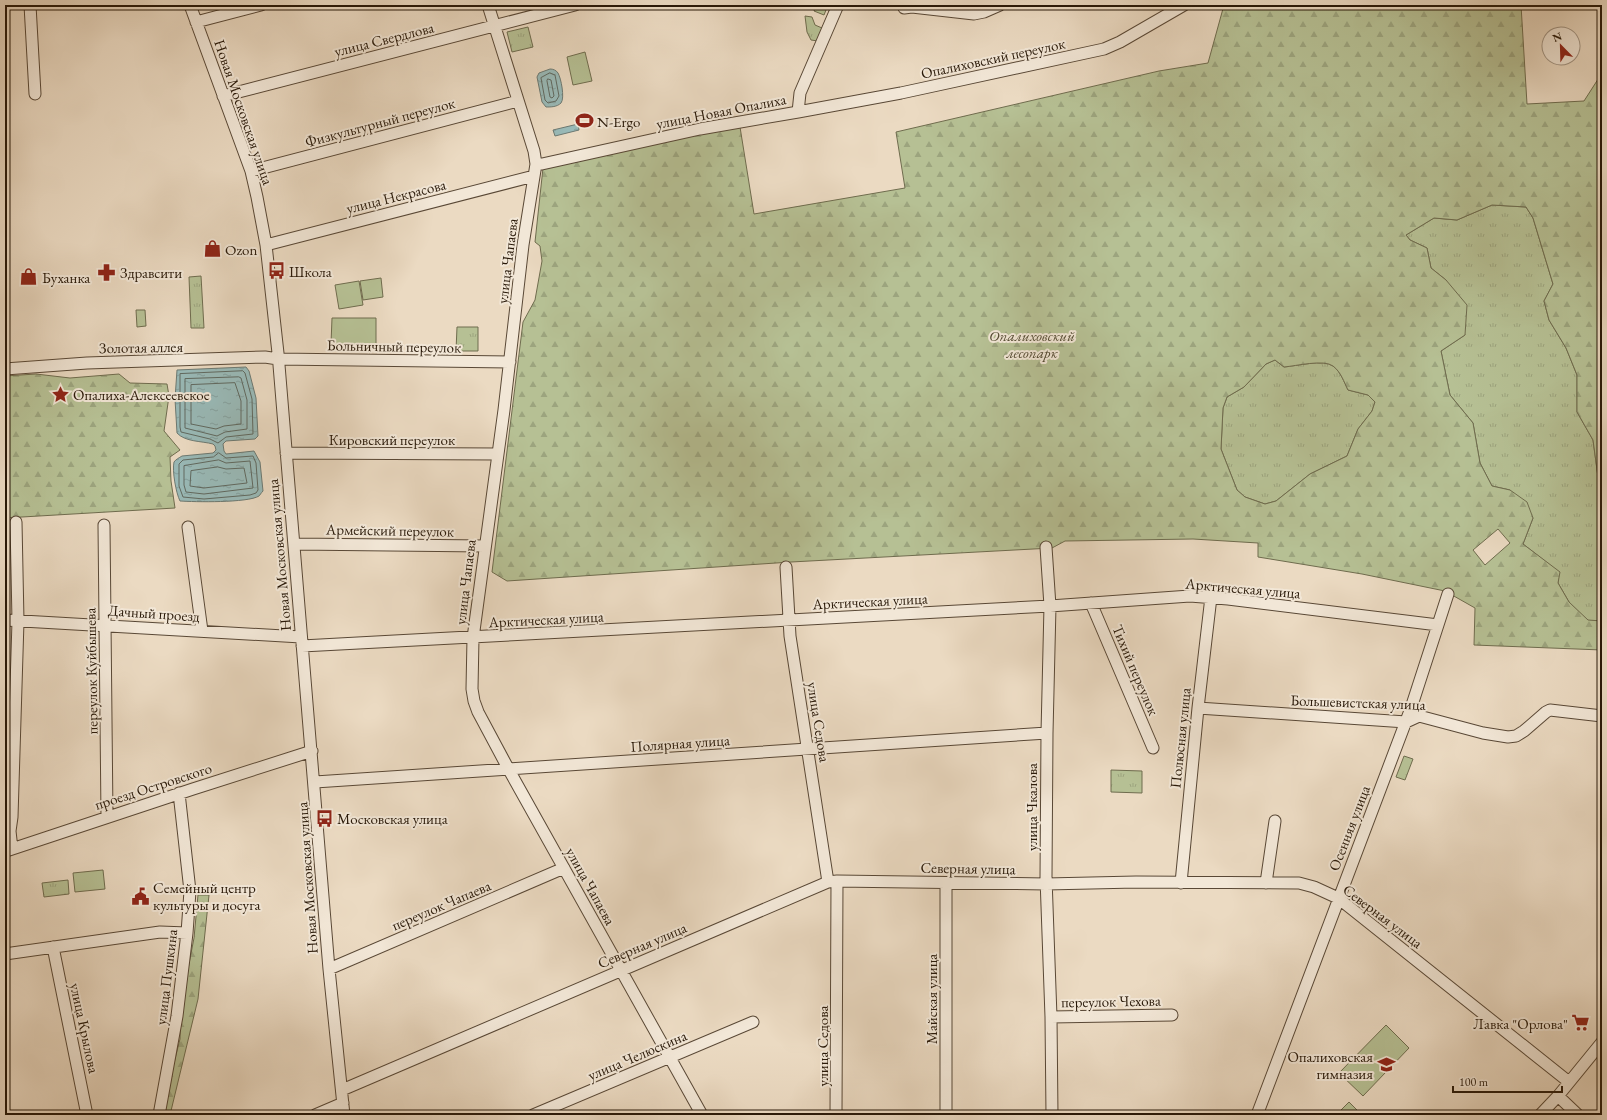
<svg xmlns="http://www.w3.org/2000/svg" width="1607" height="1120" font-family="'EB Garamond',serif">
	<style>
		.grass { fill: url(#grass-tufts); stroke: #6f6c4e }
		.forest { fill: url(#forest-firs); stroke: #6f6c4e; fill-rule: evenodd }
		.garden { fill: #b6c094; stroke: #6f6c4e }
		.water { fill: url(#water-ripples); stroke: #6c7972 }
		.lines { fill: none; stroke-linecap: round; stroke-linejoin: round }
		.shore { stroke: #606960; stroke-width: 1 }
		.minor-casing { stroke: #594836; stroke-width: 13 }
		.minor { stroke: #f2e7d7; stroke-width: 11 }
		.labels { text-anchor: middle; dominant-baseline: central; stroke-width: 4; stroke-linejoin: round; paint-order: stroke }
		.street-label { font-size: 15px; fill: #281808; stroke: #f2e7d7 }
		.poi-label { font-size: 15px; fill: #281808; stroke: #f2e7d7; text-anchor: start }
		.park-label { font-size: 15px; font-style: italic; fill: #534a32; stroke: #f2e7d7 }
	</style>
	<defs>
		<pattern id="grass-tufts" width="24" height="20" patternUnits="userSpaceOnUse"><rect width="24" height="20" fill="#b6c094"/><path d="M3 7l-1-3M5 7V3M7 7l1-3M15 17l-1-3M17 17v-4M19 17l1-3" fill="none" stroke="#9ca47e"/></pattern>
		<pattern id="forest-firs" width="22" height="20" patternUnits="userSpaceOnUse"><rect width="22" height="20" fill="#b6c094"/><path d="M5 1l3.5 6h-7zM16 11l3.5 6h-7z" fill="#9ca47e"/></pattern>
		<pattern id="water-ripples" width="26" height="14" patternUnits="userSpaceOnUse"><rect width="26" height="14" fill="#99bab8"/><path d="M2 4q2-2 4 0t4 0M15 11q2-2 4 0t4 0" fill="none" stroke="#849f9d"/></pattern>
	</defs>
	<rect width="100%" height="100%" fill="#ebdac2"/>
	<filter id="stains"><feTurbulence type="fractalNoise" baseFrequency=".005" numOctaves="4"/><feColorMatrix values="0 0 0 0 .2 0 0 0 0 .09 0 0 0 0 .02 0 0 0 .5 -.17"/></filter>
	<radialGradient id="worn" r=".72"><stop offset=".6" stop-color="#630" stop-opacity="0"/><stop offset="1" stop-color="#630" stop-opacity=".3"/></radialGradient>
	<!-- grass -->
	<path class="grass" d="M816 5H828L824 15 814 11Z
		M832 5H836L818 41 811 40 807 32 805 16 812 17 815 25 822 28Z
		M528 27 533 47 512 52 507 32Z
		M1492 205 1526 207 1533 218 1553 284 1544 301 1549 320 1566 348 1577 375V412L1593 440 1598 477 1602 481V621H1588L1569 602 1558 583 1559 572 1523 544 1533 518 1510 490 1492 486 1480 463 1473 423 1450 395 1441 351 1465 335 1446 280 1431 268 1427 248 1410 240 1406 235 1434 218 1457 220Z
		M201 276 204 328H191L189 277Z
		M457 327H478V351H456Z
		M1275 360 1284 367C1296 366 1324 359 1333 366 1341 372 1344 382 1348 390L1368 395 1375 402 1372 411 1358 429 1347 456 1310 474 1276 501 1265 504 1245 497 1237 490 1221 449 1223 408 1227 397 1244 387 1266 364Z
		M1404 756 1413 759 1405 780 1396 777Z
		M1111 770 1142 771V793L1111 792Z
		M68 880 69 894 44 897 42 883Z"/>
	<!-- forest -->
	<path class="forest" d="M1224 5H1521L1527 104 1584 101 1602 73V481L1598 477 1593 440 1577 412V375L1566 348 1549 320 1544 301 1553 284 1533 218 1526 207 1492 205 1457 220 1434 218 1406 235 1410 240 1427 248 1431 268 1446 280 1467 305 1465 335 1441 351 1450 395 1473 423 1480 463 1492 486 1510 490 1527 502 1533 518 1523 544 1560 572 1558 583 1569 602 1588 620 1602 621V650L1474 645 1475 608 1445 591 1362 574 1258 557V543L1193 539 1065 541 1052 548 791 562 507 581 492 572 523 322 535 300 542 261 540 246 535 242 543 168 701 134 740 127 754 214 905 188 896 132 1159 71 1208 63ZM1275 360 1284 367C1296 366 1324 359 1333 366 1341 372 1344 382 1348 390L1368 395 1375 402 1372 411 1358 429 1347 456 1310 474 1276 501 1265 504 1245 497 1237 490 1221 449 1223 408 1227 397 1244 387 1266 364ZM1498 529 1510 543 1485 565 1473 550Z
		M36 374 70 378 119 374 130 383 167 384 169 396 164 431 180 450 170 457 171 481 175 508 5 518V376Z
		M198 895H209L198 999 170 1115H154L172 1071 180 1039 181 1005 194 938Z"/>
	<!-- garden -->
	<path class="garden" d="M585 52 592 81 573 85 567 57Z
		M381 278 383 297 363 300 360 281Z
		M359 281 363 305 339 309 335 285Z
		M136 310H145L146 326 137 327Z
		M332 318H376V345L331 344Z
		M103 870 105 889 75 892 73 873Z
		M1386 1025 1409 1048 1363 1096 1339 1073Z
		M1349 1102 1362 1115H1336Z"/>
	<!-- water -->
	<path class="water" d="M550 69C553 69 556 70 558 73 561 78 565 98 561 103 557 107 551 107 546 107L542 102 537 77 539 73Z
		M578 124 579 130 555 136 553 130Z
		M246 367 249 371 256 398 258 436 255 439 226 441 223 444 224 451 226 454 254 451 260 462 263 491C261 493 260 495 259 496 248 503 194 502 180 501 176 493 172 471 174 462 176 459 179 458 182 456L213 453 216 450 215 446 213 444C202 441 185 442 177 433L175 399 177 370Z"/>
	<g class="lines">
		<!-- shore -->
		<path class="shore" d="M550 73 555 75 559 96 556 101 548 103 545 100 541 78Z
			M548 79 551 80 554 96 552 98 550 97 547 81Z
			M243 371 245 373 252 399 253 434 226 437 218 443 210 439 181 432 180 427V374Z
			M239 377 241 378 247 400V429L225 432 217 436 185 428V379Z
			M235 383 241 401V424L224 426 216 429 191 424V385Z
			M219 453 226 458 253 456 256 463 258 490 256 493 250 495 204 499 183 497 179 486V464L183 460 213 457Z
			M219 460 226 463 250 461 253 488 204 494 186 492 184 485V466Z
			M218 467 226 469 244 468 247 483 204 488 190 486 191 471Z"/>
		<defs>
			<path id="minor" d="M30 5 35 94
				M190 5 251 171 257 197 266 245 278 353 329 969 344 1115
				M488 5 534 151 536 164 523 245 504 410 473 638 472 689 474 701 478 712 509 770 702 1115
				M904 8 912 7 974 14 984 12 1000 5
				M196 22 261 5
				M223 96 575 5
				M798 112 901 93 1104 49 1120 42 1184 5
				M536 164H542L700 129 798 112 800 93 838 5
				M251 171 518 101
				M266 245 534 176
				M5 369 87 363 265 357 278 359 510 362
				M286 453 498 454
				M104 525 107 817
				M188 527 202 631
				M294 544 485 546
				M1046 547 1050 606 1047 733 1046 878 1051 1017 1052 1115
				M786 567 790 636 828 882
				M1091 603 1153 748
				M5 620 301 637
				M302 646 1050 606 1190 596 1228 599 1438 625
				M1198 708 1406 722 1419 716 1483 733 1508 737 1516 736 1524 731 1546 712 1550 710 1602 716
				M315 782C559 767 803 748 1047 733
				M12 849 10 831 12 817 18 621 16 522
				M6 851 193 789 312 751
				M1181 883 1198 708 1211 597
				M1266 883 1275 821
				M53 947 87 1115
				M5 954 160 932 187 933
				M329 969 564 868
				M1051 1017 1172 1015
				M342 1090 828 882 837 881 1046 884 1136 882 1299 883 1314 887 1338 898 1569 1082
				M1558 1096 1578 1115
				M159 1115 177 1016 187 933 190 891 179 793
				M315 1115 343 1103
				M533 1115 753 1022
				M836 1115 837 881
				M946 1115V883
				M1257 1115 1411 708 1448 594
				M1540 1115 1558 1096 1602 1042"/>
		</defs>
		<!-- minor casing -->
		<use href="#minor" class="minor-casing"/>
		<!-- minor -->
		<use href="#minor" class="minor"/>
	</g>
	<!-- icons -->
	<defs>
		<symbol id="stadium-bare" viewBox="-9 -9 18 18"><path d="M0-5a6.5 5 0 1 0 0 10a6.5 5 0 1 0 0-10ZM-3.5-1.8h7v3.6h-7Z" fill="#8f2418" stroke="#f2e7d7" stroke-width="2.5" paint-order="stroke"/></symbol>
		<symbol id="shop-bare" viewBox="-9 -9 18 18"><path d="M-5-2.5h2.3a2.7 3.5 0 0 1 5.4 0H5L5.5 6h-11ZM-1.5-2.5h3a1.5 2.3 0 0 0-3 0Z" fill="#8f2418" stroke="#f2e7d7" stroke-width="2.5" paint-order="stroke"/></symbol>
		<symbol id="bus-bare" viewBox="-9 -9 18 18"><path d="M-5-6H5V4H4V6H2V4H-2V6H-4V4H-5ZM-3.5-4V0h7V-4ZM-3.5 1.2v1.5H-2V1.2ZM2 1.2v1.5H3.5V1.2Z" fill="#8f2418" stroke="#f2e7d7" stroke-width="2.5" paint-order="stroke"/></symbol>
		<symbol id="pharmacy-bare" viewBox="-9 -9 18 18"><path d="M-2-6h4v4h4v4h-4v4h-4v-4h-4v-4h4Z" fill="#8f2418" stroke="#f2e7d7" stroke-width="2.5" paint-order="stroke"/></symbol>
		<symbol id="sight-bare" viewBox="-9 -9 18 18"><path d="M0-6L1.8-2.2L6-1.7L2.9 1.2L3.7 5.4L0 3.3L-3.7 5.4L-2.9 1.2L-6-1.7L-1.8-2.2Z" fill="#8f2418" stroke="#f2e7d7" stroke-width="2.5" paint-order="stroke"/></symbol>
		<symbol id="civic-bare" viewBox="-9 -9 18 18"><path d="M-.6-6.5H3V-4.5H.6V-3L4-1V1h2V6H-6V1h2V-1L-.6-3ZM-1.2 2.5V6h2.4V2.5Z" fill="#8f2418" stroke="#f2e7d7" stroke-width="2.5" paint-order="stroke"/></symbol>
		<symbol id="supermarket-bare" viewBox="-9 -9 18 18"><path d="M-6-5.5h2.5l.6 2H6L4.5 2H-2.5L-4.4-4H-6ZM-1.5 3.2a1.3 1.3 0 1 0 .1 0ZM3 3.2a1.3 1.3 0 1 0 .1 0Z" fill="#8f2418" stroke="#f2e7d7" stroke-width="2.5" paint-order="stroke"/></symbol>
		<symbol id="school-bare" viewBox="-9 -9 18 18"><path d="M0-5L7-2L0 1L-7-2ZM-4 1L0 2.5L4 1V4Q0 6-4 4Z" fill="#8f2418" stroke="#f2e7d7" stroke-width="2.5" paint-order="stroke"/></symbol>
	</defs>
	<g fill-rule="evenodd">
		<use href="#stadium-bare" x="572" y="108" width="25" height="25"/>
		<use href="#shop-bare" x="200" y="236" width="25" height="25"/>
		<use href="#bus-bare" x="264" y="258" width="25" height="25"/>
		<use href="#pharmacy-bare" x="94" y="260" width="25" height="25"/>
		<use href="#shop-bare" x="16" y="264" width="25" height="25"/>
		<use href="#sight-bare" x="48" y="382" width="25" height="25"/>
		<use href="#bus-bare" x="312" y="806" width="25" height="25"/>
		<use href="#civic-bare" x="128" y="884" width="25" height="25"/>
		<use href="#supermarket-bare" x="1568" y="1010" width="25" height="25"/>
		<use href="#school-bare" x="1374" y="1052" width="25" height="25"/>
	</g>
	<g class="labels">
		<!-- street labels -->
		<g class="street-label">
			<text transform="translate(384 39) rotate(-14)">улица Свердлова</text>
			<text transform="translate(993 58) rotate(-12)">Опалиховский переулок</text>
			<text transform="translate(721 111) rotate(-11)">улица Новая Опалиха</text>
			<text transform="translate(244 112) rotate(71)">Новая Московская улица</text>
			<text transform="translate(380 122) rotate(-15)">Физкультурный переулок</text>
			<text transform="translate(396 196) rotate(-14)">улица Некрасова</text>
			<text transform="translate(507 261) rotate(-83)">улица Чапаева</text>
			<text transform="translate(394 346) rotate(1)">Больничный переулок</text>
			<text transform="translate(141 347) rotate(-1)">Золотая аллея</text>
			<text x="392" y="439">Кировский переулок</text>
			<text transform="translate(390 530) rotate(1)">Армейский переулок</text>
			<text transform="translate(279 555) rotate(-95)">Новая Московская улица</text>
			<text transform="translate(465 582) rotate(-83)">улица Чапаева</text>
			<text transform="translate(1243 588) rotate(5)">Арктическая улица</text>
			<text transform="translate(870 601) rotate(-3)">Арктическая улица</text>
			<text transform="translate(154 613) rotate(4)">Дачный проезд</text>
			<text transform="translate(546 619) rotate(-3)">Арктическая улица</text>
			<text transform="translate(1136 670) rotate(67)">Тихий переулок</text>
			<text transform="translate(91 671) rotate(-91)">переулок Куйбышева</text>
			<text transform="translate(1358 702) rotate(2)">Большевистская улица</text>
			<text transform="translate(819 722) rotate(81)">улица Седова</text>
			<text transform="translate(1180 738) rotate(-84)">Полюсная улица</text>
			<text transform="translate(680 743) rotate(-4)">Полярная улица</text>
			<text transform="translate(153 786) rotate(-18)">проезд Островского</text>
			<text transform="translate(1031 807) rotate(-90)">улица Чкалова</text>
			<text transform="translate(1349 828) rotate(-69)">Осенняя улица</text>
			<text transform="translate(968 868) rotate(1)">Северная улица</text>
			<text transform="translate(307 878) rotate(-94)">Новая Московская улица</text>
			<text transform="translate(591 886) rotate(61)">улица Чапаева</text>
			<text transform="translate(441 905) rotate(-23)">переулок Чапаева</text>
			<text transform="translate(1383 916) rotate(37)">Северная улица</text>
			<text transform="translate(642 945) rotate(-23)">Северная улица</text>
			<text transform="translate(166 977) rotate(-83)">улица Пушкина</text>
			<text transform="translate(931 999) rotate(-90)">Майская улица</text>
			<text transform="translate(1111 1001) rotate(-1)">переулок Чехова</text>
			<text transform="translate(85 1028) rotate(78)">улица Крылова</text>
			<text transform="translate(822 1046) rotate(-90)">улица Седова</text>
			<text transform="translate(637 1055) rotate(-23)">улица Челюскина</text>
		</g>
		<!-- poi labels -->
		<g class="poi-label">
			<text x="597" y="121">N-Ergo</text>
			<text x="225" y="249">Ozon</text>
			<text x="289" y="271">Школа</text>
			<text x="120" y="272">Здравсити</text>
			<text x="42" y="277">Буханка</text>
			<text x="73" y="394">Опалиха-Алексеевское</text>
			<text x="337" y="818">Московская улица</text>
			<text x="153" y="887">Семейный центр<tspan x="153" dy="17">культуры и досуга</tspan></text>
			<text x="1568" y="1023" text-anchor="end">Лавка "Орлова"</text>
			<text x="1373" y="1056" text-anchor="end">Опалиховская<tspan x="1373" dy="17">гимназия</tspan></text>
		</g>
		<!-- park labels -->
		<g class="park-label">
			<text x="1032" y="335">Опалиховский<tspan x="1032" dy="17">лесопарк</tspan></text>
		</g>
	</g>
	<!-- margin -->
	<rect width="1607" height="1120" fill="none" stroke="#ebdac2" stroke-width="20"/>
	<rect x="6" y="6" width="1595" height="1108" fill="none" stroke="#281808" stroke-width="2"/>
	<rect x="10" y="10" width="1587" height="1100" fill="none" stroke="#281808"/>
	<!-- north arrow -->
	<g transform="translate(1561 46) rotate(337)"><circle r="19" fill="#f2e7d7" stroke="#a19484"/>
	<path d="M0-3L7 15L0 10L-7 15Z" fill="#8f2418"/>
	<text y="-6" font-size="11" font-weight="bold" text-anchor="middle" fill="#281808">N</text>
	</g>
	<!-- scale -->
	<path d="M1453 1086v6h109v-6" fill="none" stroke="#281808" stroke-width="2"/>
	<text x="1459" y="1086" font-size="12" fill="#281808" stroke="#f2e7d7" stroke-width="3" paint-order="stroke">100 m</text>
	<rect width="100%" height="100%" filter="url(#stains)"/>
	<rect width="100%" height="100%" fill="url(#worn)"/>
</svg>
